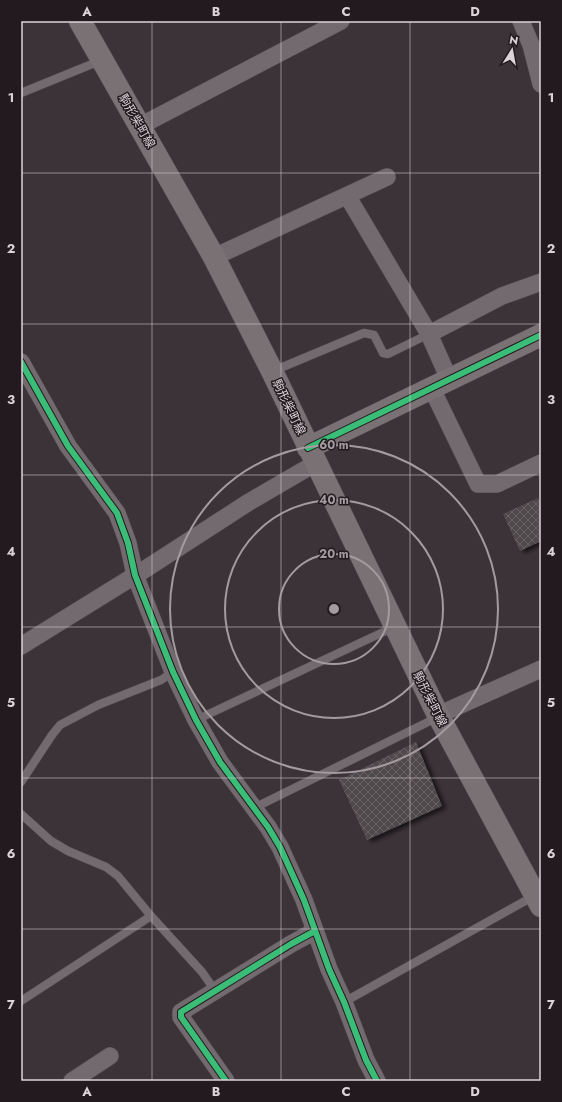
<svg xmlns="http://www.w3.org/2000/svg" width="562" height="1102" font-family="Jost,'Noto Sans JP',sans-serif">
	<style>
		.building { fill: url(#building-cross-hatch); filter: url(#shadow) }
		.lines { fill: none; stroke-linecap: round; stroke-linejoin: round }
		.lane-casing { stroke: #574f54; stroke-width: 9 }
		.street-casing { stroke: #574f54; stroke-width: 18 }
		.secondary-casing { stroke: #574f54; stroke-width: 23 }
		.lane { stroke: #726a6e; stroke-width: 8 }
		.street { stroke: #726a6e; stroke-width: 17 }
		.secondary { stroke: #7a7175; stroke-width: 22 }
		.cycleway-casing { stroke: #221a1e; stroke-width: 8 }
		.cycleway { stroke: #3abd76; stroke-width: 6 }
		.grid { fill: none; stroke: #ddd2d7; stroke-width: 1; stroke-opacity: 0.55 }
		.ring { fill: none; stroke: #a59a9f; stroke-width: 2 }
		.labels { text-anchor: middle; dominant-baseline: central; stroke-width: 3; stroke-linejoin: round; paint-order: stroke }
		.street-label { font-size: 12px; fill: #ddd2d7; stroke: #221a1e }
		.centre { fill: #a59a9f; stroke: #221a1e; stroke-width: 2 }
		.ring-label { font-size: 12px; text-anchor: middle; font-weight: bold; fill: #a59a9f; stroke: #221a1e; stroke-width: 3; stroke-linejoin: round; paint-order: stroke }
		.neatline { fill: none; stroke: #ddd2d7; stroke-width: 1.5 }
		.grid-label { font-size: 13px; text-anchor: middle; font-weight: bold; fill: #ddd2d7 }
	</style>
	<defs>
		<pattern id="building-cross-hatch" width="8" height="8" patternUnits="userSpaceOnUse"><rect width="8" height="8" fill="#4f484c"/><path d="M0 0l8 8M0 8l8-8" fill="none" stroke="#686265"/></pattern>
		<filter id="shadow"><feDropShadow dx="4.5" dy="2.5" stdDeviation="2" flood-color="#0009"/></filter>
	</defs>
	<rect width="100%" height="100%" fill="#3c3338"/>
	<!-- building -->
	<path class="building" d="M538 498 541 505V541L520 551 503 514Z
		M416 742 442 806 367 840 339 780Z"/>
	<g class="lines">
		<defs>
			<path id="lane" d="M21 93 102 60
				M273 371 364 333 374 335 383 353 388 354 429 334
				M196 720 394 627
				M21 782 52 735 60 725 98 705 161 680 173 672
				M254 808 428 722 437 716
				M21 814 51 841 68 851 106 867 118 876 151 916 202 972 216 992
				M21 1001 151 916
				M344 1002 534 896"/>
			<path id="street" d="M521 21 531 45 541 84
				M140 126 341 21
				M348 197 429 334 449 379
				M214 257 387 177
				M429 334 502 296 541 282
				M21 362 68 446 117 513 128 543 135 575 173 672 196 720 220 762 268 827 280 847 304 900 329 969 344 1002 366 1060 377 1081
				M431 387 478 484H497L541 463
				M21 646 147 568 249 502 316 463
				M438 715 541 669
				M72 1081 110 1056
				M226 1081 181 1017V1012L291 944 315 931"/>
			<path id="secondary" d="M80 21 214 257 272 371 438 715 541 906
				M308 448 541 335"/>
		</defs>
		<!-- lane casing -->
		<use href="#lane" class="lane-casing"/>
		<!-- street casing -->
		<use href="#street" class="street-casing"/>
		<!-- secondary casing -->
		<use href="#secondary" class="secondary-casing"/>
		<!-- lane -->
		<use href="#lane" class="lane"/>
		<!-- street -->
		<use href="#street" class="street"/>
		<!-- secondary -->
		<use href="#secondary" class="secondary"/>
		<defs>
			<path id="cycleway" d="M21 362 68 446 117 513 128 543 135 575 173 672 196 720 220 762 268 827 280 847 304 900 329 969 344 1002 366 1060 377 1081
				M308 448 541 335
				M226 1081 181 1017V1012L291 944 315 931"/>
		</defs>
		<!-- cycleway casing -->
		<use href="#cycleway" class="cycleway-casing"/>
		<!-- cycleway -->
		<use href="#cycleway" class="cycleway"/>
	</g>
	<!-- grid -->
	<path class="grid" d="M152 21V1081M281 21V1081M410 21V1081M21 173H541M21 324H541M21 475H541M21 627H541M21 778H541M21 929H541"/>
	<!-- distance rings -->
	<g class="ring">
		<circle cx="334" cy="609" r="55"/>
		<circle cx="334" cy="609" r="109"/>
		<circle cx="334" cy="609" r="164"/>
	</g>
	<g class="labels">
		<!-- street labels -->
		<g class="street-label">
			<text transform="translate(137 121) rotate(60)">駒形柴町線</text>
			<text transform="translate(289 407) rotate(64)">駒形柴町線</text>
			<text transform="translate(430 699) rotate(63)">駒形柴町線</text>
		</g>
	</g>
	<circle cx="334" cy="609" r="6" class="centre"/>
	<g class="ring-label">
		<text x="334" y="449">60 m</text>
		<text x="334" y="504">40 m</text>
		<text x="334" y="558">20 m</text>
	</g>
	<!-- border -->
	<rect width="562" height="1102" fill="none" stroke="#221a1e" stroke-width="44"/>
	<!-- north arrow -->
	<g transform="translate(512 50) rotate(11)" stroke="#221a1e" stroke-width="3" paint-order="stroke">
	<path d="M0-3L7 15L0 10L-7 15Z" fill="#ddd2d7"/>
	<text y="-6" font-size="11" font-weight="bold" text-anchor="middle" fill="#ddd2d7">N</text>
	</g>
	<rect x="22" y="22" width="518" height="1058" class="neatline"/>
	<g class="grid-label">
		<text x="87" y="16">A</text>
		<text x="216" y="16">B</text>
		<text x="346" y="16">C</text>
		<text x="475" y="16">D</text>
		<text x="11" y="102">1</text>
		<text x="551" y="102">1</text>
		<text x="11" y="253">2</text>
		<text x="551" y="253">2</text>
		<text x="11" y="404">3</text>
		<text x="551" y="404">3</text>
		<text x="11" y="556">4</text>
		<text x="551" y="556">4</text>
		<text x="11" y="707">5</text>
		<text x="551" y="707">5</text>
		<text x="11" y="858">6</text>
		<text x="551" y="858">6</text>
		<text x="11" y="1009">7</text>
		<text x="551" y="1009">7</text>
		<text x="87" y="1096">A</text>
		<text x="216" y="1096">B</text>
		<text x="346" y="1096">C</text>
		<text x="475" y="1096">D</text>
	</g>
</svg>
